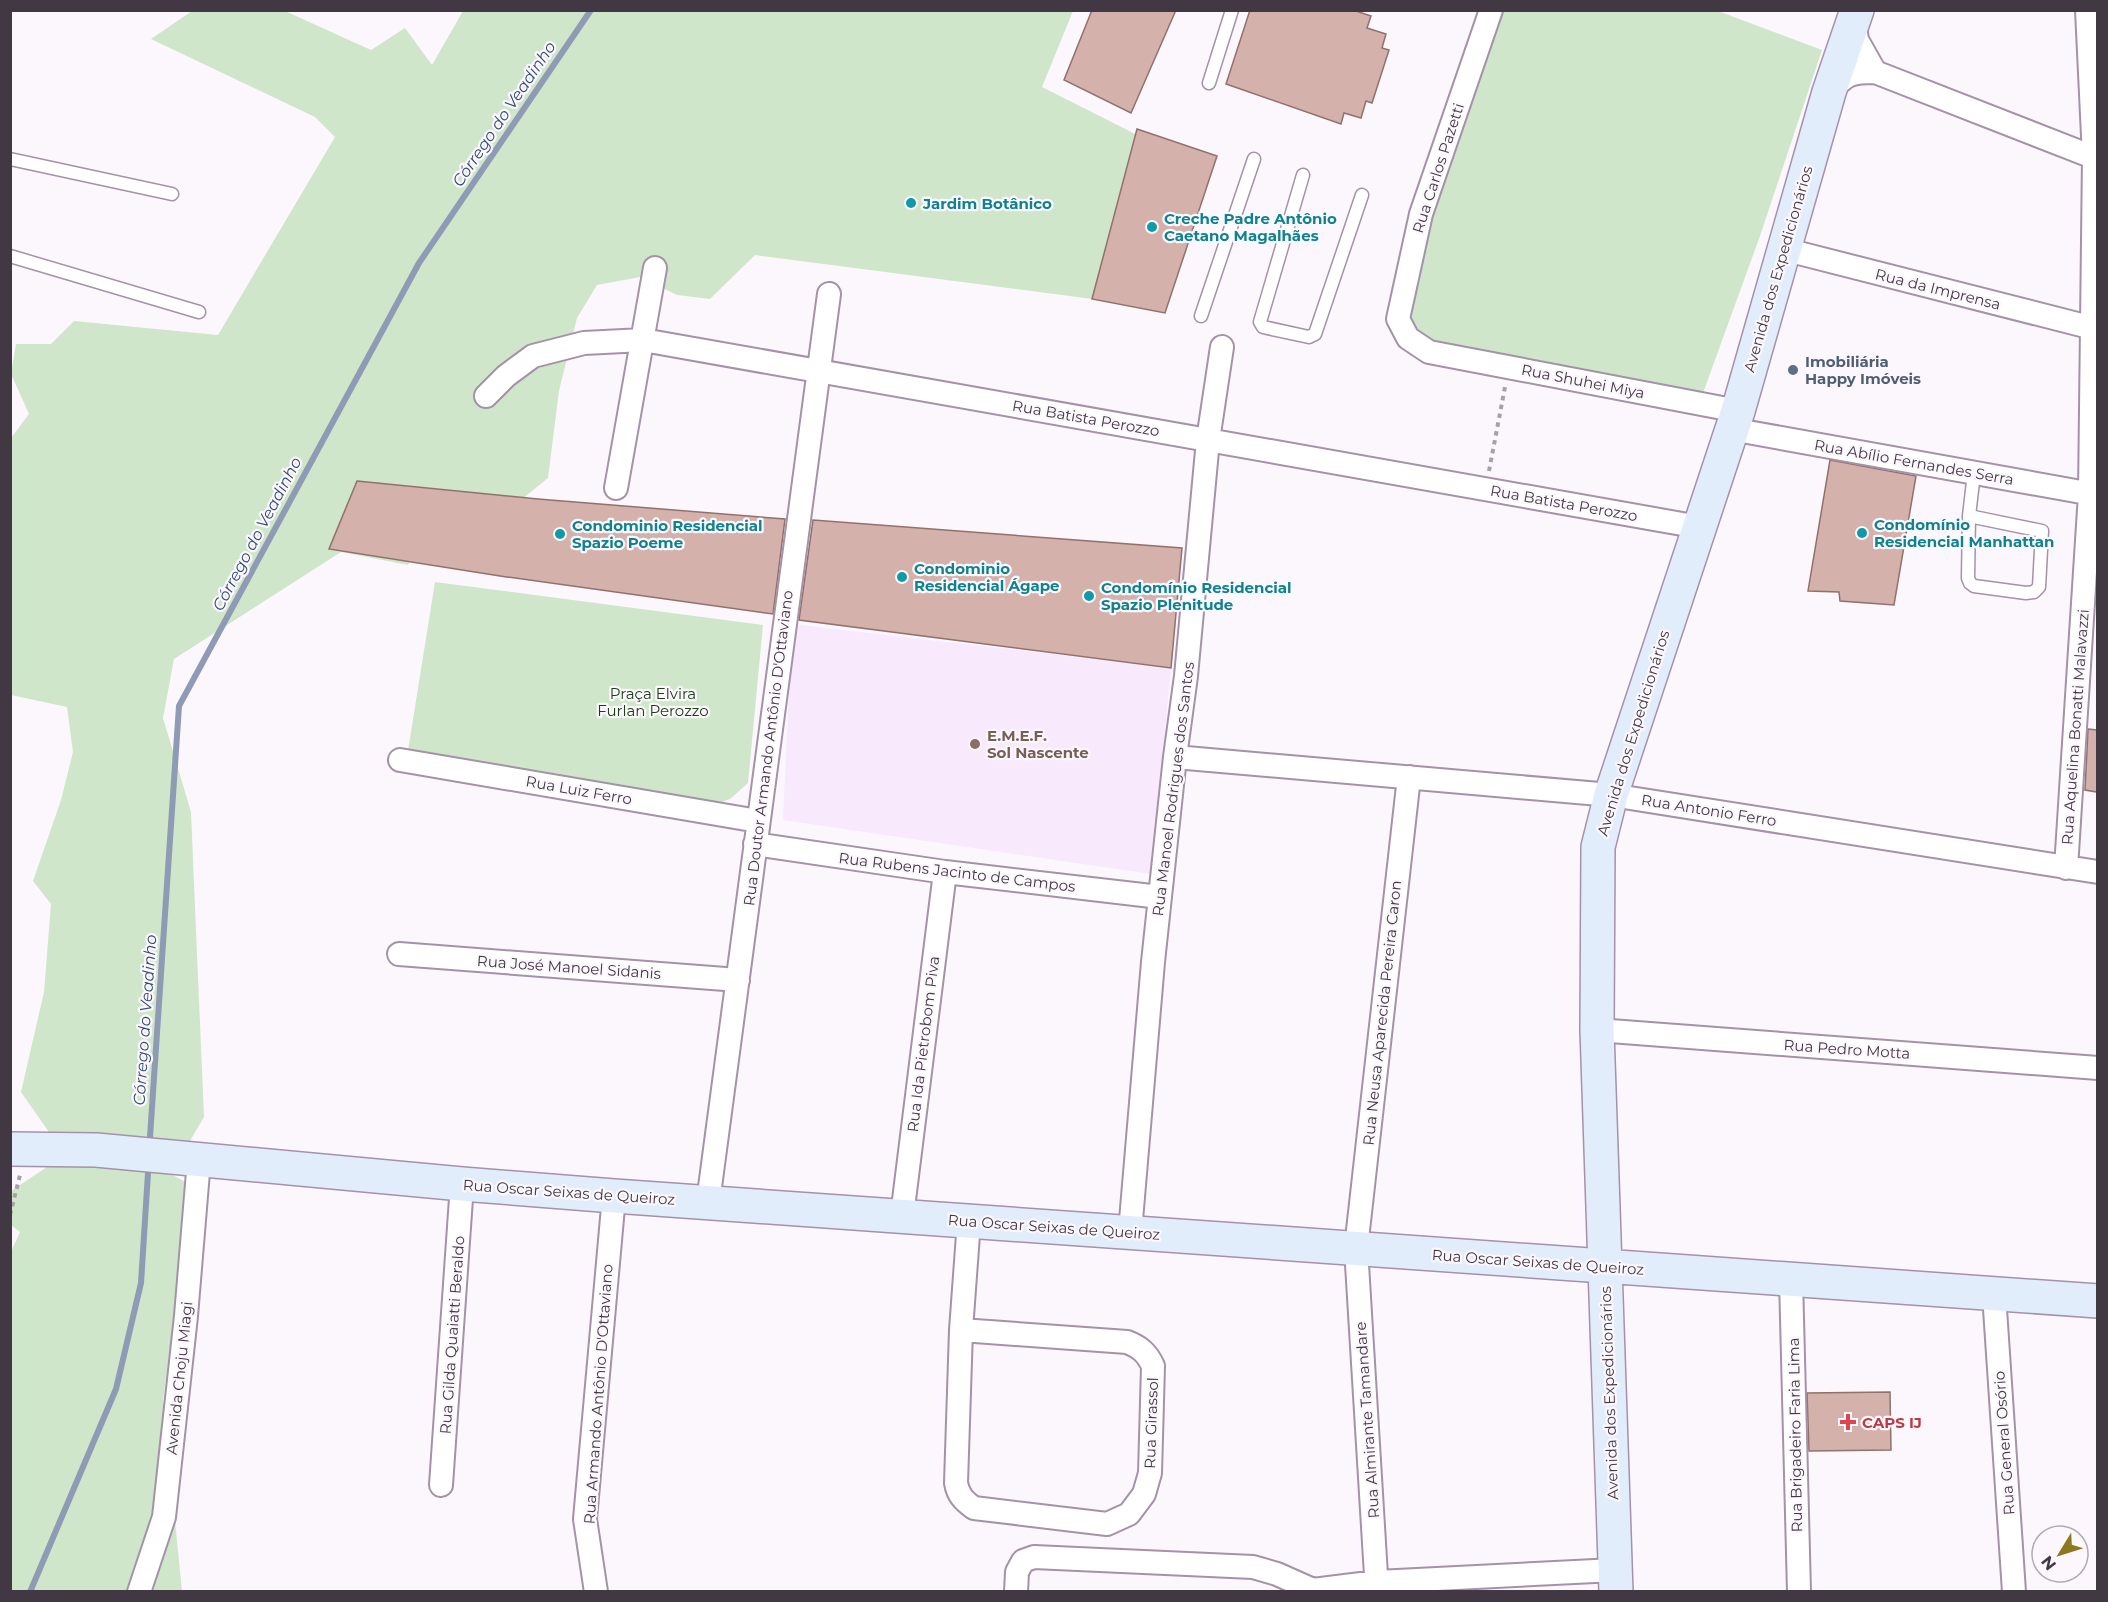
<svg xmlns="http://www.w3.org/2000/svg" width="2108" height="1602" font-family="Montserrat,sans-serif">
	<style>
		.education { fill: #f8e9fd }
		.green { fill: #cfe6ca }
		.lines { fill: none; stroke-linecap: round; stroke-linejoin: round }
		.stream { stroke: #8f9ab4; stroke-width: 6 }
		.building { fill: #d4b1ab; stroke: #91716c; stroke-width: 1.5 }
		.lane-casing { stroke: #a591a9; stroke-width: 15 }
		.street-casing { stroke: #a591a9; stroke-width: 26 }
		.secondary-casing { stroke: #a591a9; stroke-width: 36 }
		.path { stroke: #a7a0a9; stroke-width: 4; stroke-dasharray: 4.5 4.5; stroke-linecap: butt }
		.lane { stroke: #fff; stroke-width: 12 }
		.street { stroke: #fff; stroke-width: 22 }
		.secondary { stroke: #e2edfb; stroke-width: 33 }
		.culture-dot { fill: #0f9aa8; stroke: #fcf7fd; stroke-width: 2 }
		.service-dot { fill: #5c6f8a; stroke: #fcf7fd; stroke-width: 2 }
		.education-dot { fill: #8d6e63; stroke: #fcf7fd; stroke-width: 2 }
		.health-dot { fill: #e0444e; stroke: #fcf7fd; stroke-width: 2 }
		.labels { text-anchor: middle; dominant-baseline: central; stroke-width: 4.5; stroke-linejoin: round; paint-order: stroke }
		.street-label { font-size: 15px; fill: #413843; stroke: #fcf7fd }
		.culture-label { font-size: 15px; font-weight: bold; fill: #0d838f; stroke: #fcf7fd; text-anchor: start }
		.service-label { font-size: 15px; font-weight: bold; fill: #4e5e75; stroke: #fcf7fd; text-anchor: start }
		.park-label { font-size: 15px; fill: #1c4015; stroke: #fcf7fd }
		.education-label { font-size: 15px; font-weight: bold; fill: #785e54; stroke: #fcf7fd; text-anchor: start }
		.health-label { font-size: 15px; font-weight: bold; fill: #be3a42; stroke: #fcf7fd; text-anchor: start }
		.water-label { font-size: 16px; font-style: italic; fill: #304b76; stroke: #fcf7fd }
	</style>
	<rect width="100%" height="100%" fill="#fcf7fd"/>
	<!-- education -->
	<path class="education" d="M792 624 1171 668 1151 874 783 820Z"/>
	<!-- green -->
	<path class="green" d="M192 11H285L371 50 405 28 432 65 463 11H1073L1042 87 1167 150 1138 305 755 255 710 299 677 295 640 277 597 285 577 318 559 391 548 478 499 518 431 529 408 565 341 552 174 659 163 718 191 812 204 1117 190 1141 137 1148 165 1171 191 1185 163 1400 182 1591H11L10 1254 20 1232 11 1225V1191L65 1155 21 1092 44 992 51 904 33 881 61 800 73 752 67 707 11 695V438L29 414 11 374 16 344H51L74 321 218 335 335 137 315 117 151 39Z
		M1494 11H1718L1822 50 1760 236 1703 393 1435 345 1414 334 1403 316Z
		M435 582 763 625 748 783 730 799 719 803 407 757Z"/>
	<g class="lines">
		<!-- stream -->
		<path class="stream" d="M150 1137 179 706 419 263 591 10
			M30 1592 116 1389 141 1283 148 1173"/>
	</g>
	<!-- building -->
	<path class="building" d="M1092 10H1176L1131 113 1064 80Z
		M1250 10H1353L1371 16 1367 28 1386 34 1382 48 1389 50 1372 103 1366 101 1361 118 1344 113 1341 124 1226 84Z
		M1137 129 1217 156 1165 313 1092 299Z
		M1830 460 1916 476 1894 605 1840 601 1839 592 1808 591Z
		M357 481 538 499 785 519 773 614 500 576 329 549Z
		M813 520 1182 548 1171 668 799 620Z
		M2088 729 2097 730V792L2085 790Z
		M1890 1392 1891 1450 1809 1451 1807 1393Z"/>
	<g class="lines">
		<defs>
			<path id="lane" d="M1209 83 1232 10
				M10 159 172 194
				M1303 175 1260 322 1263 327 1309 337 1315 334 1362 195
				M10 256 199 312
				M1201 316 1254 159
				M1969 516 2042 531 2039 587 2034 592 2026 593 1974 586 1970 583 1968 578 1969 516 1974 473"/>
			<path id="street" d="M1491 10 1421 214 1398 319 1408 338 1429 352 1738 411
				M1854 19 1857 40 1875 72
				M1829 92C1847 74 1850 72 1875 72L2098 159
				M1783 249 2093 328
				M486 396 506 376 533 356 584 343 643 340 1699 527
				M1731 429 2098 495
				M616 488 655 268
				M1175 757 1611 795 2098 872
				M400 760 758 821
				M755 844 945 872 1160 897
				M2066 868 2090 494 2094 157 2087 10
				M399 954 738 980
				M1597 1030 2098 1068
				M708 1202 829 294
				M902 1216 945 872
				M1130 1232 1153 962 1175 757 1186 676 1208 440 1222 347
				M1791 1279 1799 1592
				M1994 1294 2014 1592
				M961 1330 1127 1342C1140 1347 1147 1353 1153 1366L1150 1473 1144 1494 1129 1514 1107 1524 974 1508C964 1501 958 1495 956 1483L961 1330 969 1221
				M441 1485 462 1184
				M139 1592 164 1517 186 1316 199 1160
				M596 1592 585 1519 614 1196
				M1016 1592 1017 1572 1023 1561 1034 1557 1253 1567 1277 1574 1313 1590 1377 1582 1615 1570
				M1377 1592 1356 1248 1409 777"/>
			<path id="secondary" d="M10 1149 96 1150 462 1184 614 1196 2098 1301
				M1616 1592 1597 1030 1598 847 1611 795 1738 411 1829 92 1857 10"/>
		</defs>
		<!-- lane casing -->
		<use href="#lane" class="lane-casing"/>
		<!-- street casing -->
		<use href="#street" class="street-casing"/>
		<!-- secondary casing -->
		<use href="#secondary" class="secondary-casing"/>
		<!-- path -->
		<path class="path" d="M1489 471 1505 387
			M10 1215 20 1175"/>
		<!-- lane -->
		<use href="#lane" class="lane"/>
		<!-- street -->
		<use href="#street" class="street"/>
		<!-- secondary -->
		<use href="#secondary" class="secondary"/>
	</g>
	<!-- markers -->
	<g class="culture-dot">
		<circle cx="911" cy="203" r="6"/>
		<circle cx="1152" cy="227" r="6"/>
		<circle cx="1862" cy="533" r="6"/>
		<circle cx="560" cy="534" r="6"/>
		<circle cx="902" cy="577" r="6"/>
		<circle cx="1089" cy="596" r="6"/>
	</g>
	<circle class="service-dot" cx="1793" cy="370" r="6"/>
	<circle class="education-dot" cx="975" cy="744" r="6"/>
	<path class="health-dot" d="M1845 1413h6v6h6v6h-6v6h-6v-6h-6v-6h6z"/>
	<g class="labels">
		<!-- street labels -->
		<g class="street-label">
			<text transform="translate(1438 168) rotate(-72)">Rua Carlos Pazetti</text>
			<text transform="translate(1778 269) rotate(-74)">Avenida dos Expedicionários</text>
			<text transform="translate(1938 289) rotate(14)">Rua da Imprensa</text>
			<text transform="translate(1583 381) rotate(11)">Rua Shuhei Miya</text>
			<text transform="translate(1086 418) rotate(10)">Rua Batista Perozzo</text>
			<text transform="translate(1914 462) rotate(10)">Rua Abílio Fernandes Serra</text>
			<text transform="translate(1564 503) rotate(10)">Rua Batista Perozzo</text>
			<text transform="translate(2075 727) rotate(-86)">Rua Aquelina Bonatti Malavazzi</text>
			<text transform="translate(1633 733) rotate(-73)">Avenida dos Expedicionários</text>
			<text transform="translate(768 748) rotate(-83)">Rua Doutor Armando Antônio D'Ottaviano</text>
			<text transform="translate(1173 789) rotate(-83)">Rua Manoel Rodrigues dos Santos</text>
			<text transform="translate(579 790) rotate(10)">Rua Luiz Ferro</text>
			<text transform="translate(1709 810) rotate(9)">Rua Antonio Ferro</text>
			<text transform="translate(957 872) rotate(7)">Rua Rubens Jacinto de Campos</text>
			<text transform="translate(569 967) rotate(4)">Rua José Manoel Sidanis</text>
			<text transform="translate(1382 1013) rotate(-84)">Rua Neusa Aparecida Pereira Caron</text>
			<text transform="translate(923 1044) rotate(-83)">Rua Ida Pietrobom Piva</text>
			<text transform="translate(1847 1049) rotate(4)">Rua Pedro Motta</text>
			<text transform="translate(569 1192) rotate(4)">Rua Oscar Seixas de Queiroz</text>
			<text transform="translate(1054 1227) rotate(4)">Rua Oscar Seixas de Queiroz</text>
			<text transform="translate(1538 1262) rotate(4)">Rua Oscar Seixas de Queiroz</text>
			<text transform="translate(452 1335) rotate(-86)">Rua Gilda Quaiatti Beraldo</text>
			<text transform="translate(179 1378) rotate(-84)">Avenida Choju Miagi</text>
			<text transform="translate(1609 1393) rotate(-92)">Avenida dos Expedicionários</text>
			<text transform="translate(598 1394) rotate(-86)">Rua Armando Antônio D'Ottaviano</text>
			<text transform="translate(1367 1420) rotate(-94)">Rua Almirante Tamandare</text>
			<text transform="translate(1151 1423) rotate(-88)">Rua Girassol</text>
			<text transform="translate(1795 1435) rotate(-91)">Rua Brigadeiro Faria Lima</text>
			<text transform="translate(2004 1443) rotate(-94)">Rua General Osório</text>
		</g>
		<!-- culture labels -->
		<g class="culture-label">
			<text x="923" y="203">Jardim Botânico</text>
			<text x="1164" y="218">Creche Padre Antônio<tspan x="1164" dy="17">Caetano Magalhães</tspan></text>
			<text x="1874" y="524">Condomínio<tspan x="1874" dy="17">Residencial Manhattan</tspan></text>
			<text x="572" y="525">Condominio Residencial<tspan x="572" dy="17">Spazio Poeme</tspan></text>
			<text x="914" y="568">Condominio<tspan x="914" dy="17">Residencial Ágape</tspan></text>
			<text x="1101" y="587">Condomínio Residencial<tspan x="1101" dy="17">Spazio Plenitude</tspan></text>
		</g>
		<!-- service labels -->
		<g class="service-label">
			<text x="1805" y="361">Imobiliária<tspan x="1805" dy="17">Happy Imóveis</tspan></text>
		</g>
		<!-- park labels -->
		<g class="park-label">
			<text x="653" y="693">Praça Elvira<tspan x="653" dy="17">Furlan Perozzo</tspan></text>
		</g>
		<!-- education labels -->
		<g class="education-label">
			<text x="987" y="735">E.M.E.F.<tspan x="987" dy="17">Sol Nascente</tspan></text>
		</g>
		<!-- health labels -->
		<g class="health-label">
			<text x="1862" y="1422">CAPS IJ</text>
		</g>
		<!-- water labels -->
		<g class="water-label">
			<text transform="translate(504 114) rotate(-56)">Córrego do Veadinho</text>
			<text transform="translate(257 534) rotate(-62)">Córrego do Veadinho</text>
			<text transform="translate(145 1020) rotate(-86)">Córrego do Veadinho</text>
		</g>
	</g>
	<!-- border -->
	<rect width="2108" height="1602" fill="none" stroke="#413843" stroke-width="24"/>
	<!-- north arrow -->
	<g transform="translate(2060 1554) rotate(232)"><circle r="28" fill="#fcf7fd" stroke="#b1abb3" stroke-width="1.5"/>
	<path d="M0-4.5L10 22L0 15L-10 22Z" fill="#8c791e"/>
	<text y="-9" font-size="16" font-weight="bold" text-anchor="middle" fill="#413843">N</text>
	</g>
</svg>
